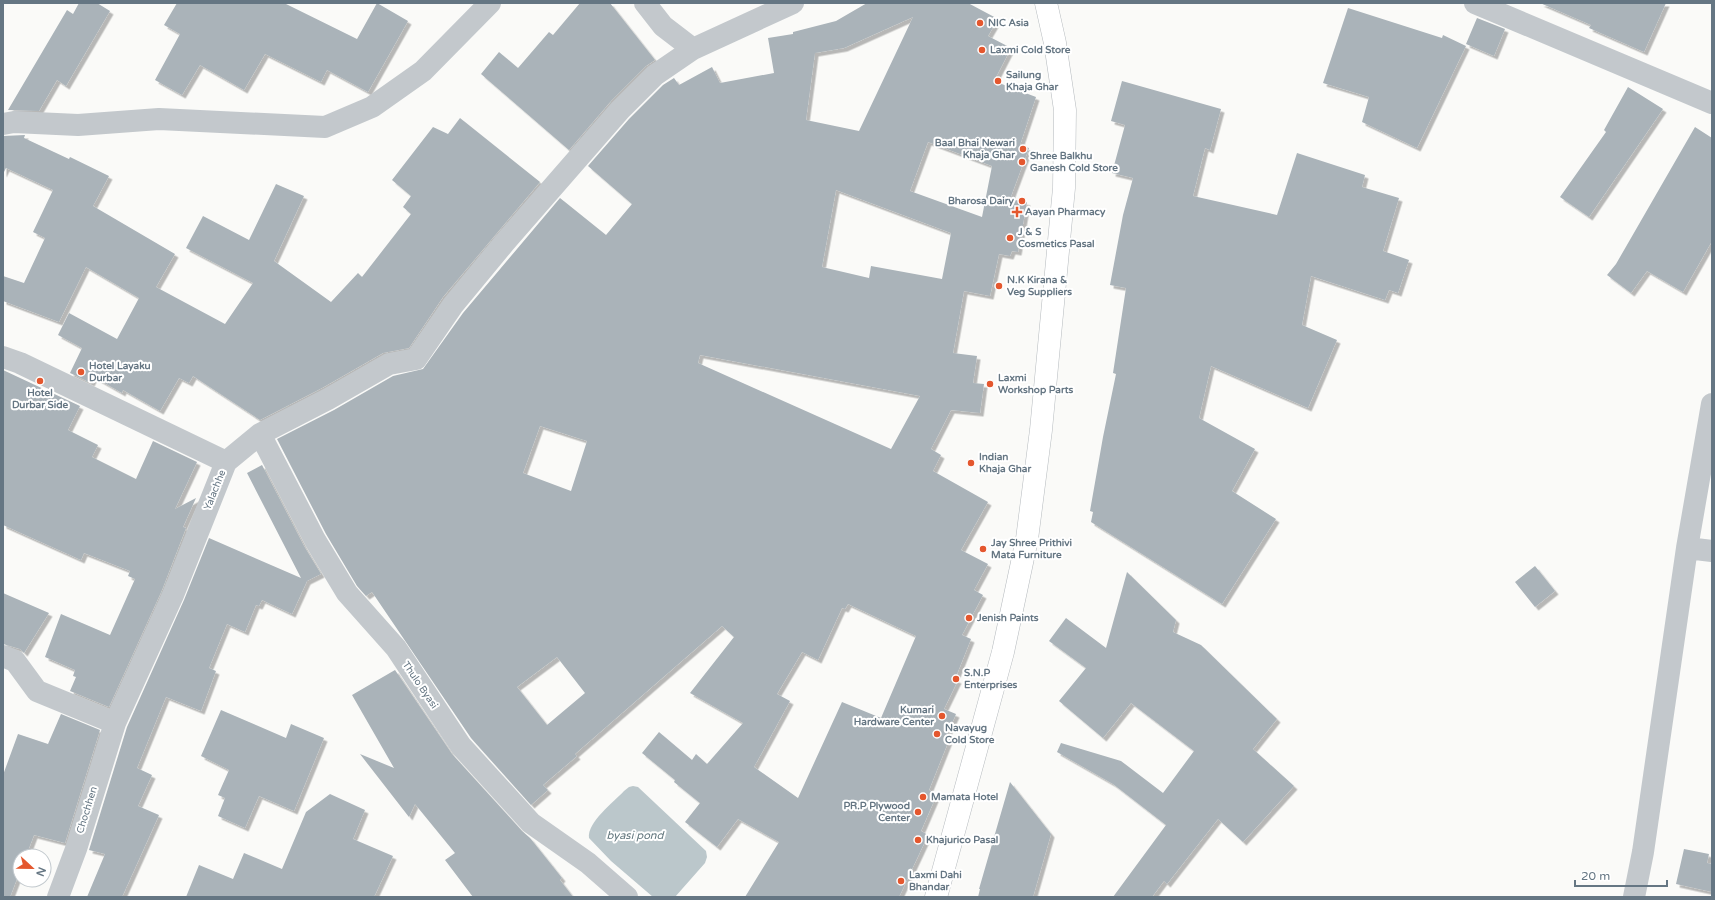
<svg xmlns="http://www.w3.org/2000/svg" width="1715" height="900" font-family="'Varela Round',sans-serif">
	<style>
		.water { fill: #bbc7cb }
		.building { fill: #aab3b9; fill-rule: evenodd; filter: url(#shadow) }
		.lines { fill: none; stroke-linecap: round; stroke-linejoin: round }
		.primary-casing { stroke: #b5babe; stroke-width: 23 }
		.street { stroke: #c3c8cc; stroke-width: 22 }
		.primary { stroke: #fff; stroke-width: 22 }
		.poi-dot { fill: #e4572e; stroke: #fff; stroke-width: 1.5 }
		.labels { text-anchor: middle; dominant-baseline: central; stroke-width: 4; stroke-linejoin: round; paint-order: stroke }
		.poi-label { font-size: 10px; font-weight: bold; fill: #657683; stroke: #fff; text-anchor: start }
		.street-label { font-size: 10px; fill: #657683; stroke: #fff }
		.water-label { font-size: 11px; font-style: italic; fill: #60757c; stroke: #fff }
	</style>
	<defs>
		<filter id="shadow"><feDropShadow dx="3.5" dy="3.5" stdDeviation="0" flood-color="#0004"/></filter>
	</defs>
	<rect width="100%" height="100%" fill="#fafaf8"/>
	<!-- water -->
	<path class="water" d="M633 786 638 787 706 851 707 857 705 863 675 897H653L611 861 589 838C587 822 614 802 624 791L629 787Z"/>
	<!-- building -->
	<path class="building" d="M79 3H97L110 11 66 86 57 80 39 111 8 110 67 10 73 14Z
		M177 3H284L357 39 377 3 408 21 368 92 327 70 321 82 265 54 244 90 200 65 182 95 155 80 180 34 164 25Z
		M580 3H610L655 60 646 66 611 101 569 150 481 74 499 52 518 68 549 32 553 35Z
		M867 3H968L998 19 988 36 1011 48 994 81 1036 97 1020 145 1029 148 1010 199 1027 202 1018 252 1012 251 1010 256 999 254 990 296 964 291 953 353 977 356 973 383 984 384 980 413 951 410 931 449 941 455 933 471 988 502 961 550 988 564 974 590 983 595 962 635 971 639 955 679 958 680 944 709 956 714 945 739 949 740 929 790 937 794 921 831 928 835 899 897H745L779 842 738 819 717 847 685 822 700 803 674 782 675 780 642 753 659 732 692 760 696 754 707 764 743 723 690 693 734 637 722 626 575 754 577 756 543 785 548 790 531 805 471 738 372 592 366 596 357 586 326 534 277 439 334 410 393 376 423 369 463 313 560 198 606 235 632 204 588 166 629 119 663 85 674 78 679 85 712 67 720 83 774 73 768 38 793 34V32L836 21ZM913 17 859 131 806 120 815 53 844 48ZM928 142 992 166 982 217 910 191ZM836 190 951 233 942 279 871 266 869 278 822 267ZM700 355 920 396 891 449 698 363ZM540 426 587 441 571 491 523 473ZM848 604 916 636 881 718 842 702 798 798 754 767 790 701 777 694 802 652 818 660 842 608 845 609ZM557 657 585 693 547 725 517 687Z
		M1540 3H1666L1644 52 1589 28 1591 25Z
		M1348 8 1442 38 1443 35 1466 46 1417 148 1362 122 1369 97 1323 83Z
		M1477 18 1505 29 1494 56 1466 44Z
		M1122 81 1221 109 1210 150 1205 148 1193 196 1277 215 1297 153 1365 175 1362 187 1399 198 1383 251 1409 260 1398 293 1389 290 1385 300 1311 276 1302 325 1337 340 1308 408 1211 366 1199 418 1255 449 1232 491 1276 519 1222 604 1091 522 1093 512 1090 511 1103 437 1116 374 1113 373 1126 288 1110 285 1123 215 1133 178 1112 173 1125 125 1111 121Z
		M1628 87 1663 109 1589 217 1560 197 1606 132 1604 130Z
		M460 118 540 182 443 297 409 348 383 353 322 388 260 420 193 376 189 383 179 378 160 411 123 390 122 393 94 377 91 383 70 373 82 348 58 335 69 313 117 339 139 298 86 267 59 322 3 301V276L24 283 45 238 33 232 53 190 6 168 3 174V136L25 135 24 138 69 159 70 157 109 176 93 206 175 254 156 287 225 324 253 283 186 248 203 216 249 240 276 184 304 196 274 261 331 302 358 273 362 277 411 214 403 207 411 196 392 180 433 127 448 134Z
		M1695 127 1712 138V241L1683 292 1647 271 1631 293 1607 275 1616 264Z
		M3 370 80 406 68 430 98 445 92 457 136 479 153 441 197 462 175 509 196 498 183 527 186 528 162 590 109 707 70 691 76 677 73 676 75 670 45 657 61 614 110 635 135 579 128 576 130 571 84 553 81 560 3 525Z
		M262 465 304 546 321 574 307 581 292 614 262 600 259 606 256 605 245 632 227 624 209 668 216 671 201 711 166 697 137 768 152 775 138 806 159 815 122 897H87L105 854 89 850 127 727 184 600 209 538 301 578 247 473Z
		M1535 566 1555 591 1535 607 1515 582Z
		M1127 572 1176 620 1173 632 1201 645 1277 719 1253 749 1294 786 1243 842 1218 819 1167 884 1164 881 1152 897H1113L1166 825 1113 784 1057 752 1061 743 1121 761 1163 793 1194 751 1131 703 1103 738 1059 701 1086 668 1049 641 1066 618 1106 648Z
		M3 593 49 613 24 653 20 649 3 644Z
		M395 670 452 754 522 831 530 838 562 878 560 880 573 897H473L445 860 455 853 415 804 409 817 360 754 394 768 352 695Z
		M221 710 286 738 291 724 324 738 294 811 259 796 245 828 218 816 225 798 218 795 229 770 201 756Z
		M61 714 100 730 65 843 34 835 26 856H20V871L10 897H3V775L18 734 48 744Z
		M1010 782 1051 834 1033 897H978L980 889H979Z
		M330 794 365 810 353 839 393 856 374 897H186L199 865 233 879 244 853 282 869 306 812Z
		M1684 849 1709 854 1707 863 1712 864V892L1676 884Z"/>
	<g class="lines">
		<defs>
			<path id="primary" d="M936 897 1003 652 1027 539 1041 430 1064 188 1065 110 1055 43 1046 3"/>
		</defs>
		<!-- primary casing -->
		<use href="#primary" class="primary-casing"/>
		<!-- street -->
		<path class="street" d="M645 3 663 26 693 49 793 3
			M1475 3 1712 103
			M3 124 14 122 78 125 159 119 325 127 372 107 423 71 490 3
			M3 357 20 363 226 462 173 595 115 723 76 849 58 897
			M260 434 315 540 347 593 396 648 461 746 531 823 588 863 627 897
			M226 462 260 434 328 399 389 364 416 359 453 305 505 242 620 110 655 75 693 49
			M1687 548 1712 551
			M3 656 15 661 37 691 115 723
			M1634 897 1643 852 1687 548 1712 404"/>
		<!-- primary -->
		<use href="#primary" class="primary"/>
	</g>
	<!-- markers -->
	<g class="poi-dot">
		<circle cx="980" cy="23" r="4"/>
		<circle cx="982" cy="50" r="4"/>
		<circle cx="998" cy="81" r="4"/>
		<circle cx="1023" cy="149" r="4"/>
		<circle cx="1022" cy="162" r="4"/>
		<circle cx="1022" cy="201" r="4"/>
		<path d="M1015 206h4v4h4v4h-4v4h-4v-4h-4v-4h4z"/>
		<circle cx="1010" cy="238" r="4"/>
		<circle cx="999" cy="286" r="4"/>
		<circle cx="81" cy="372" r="4"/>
		<circle cx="40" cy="381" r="4"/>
		<circle cx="990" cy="384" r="4"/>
		<circle cx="971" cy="463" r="4"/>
		<circle cx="983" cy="549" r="4"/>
		<circle cx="969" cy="618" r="4"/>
		<circle cx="956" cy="679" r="4"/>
		<circle cx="942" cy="716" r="4"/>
		<circle cx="937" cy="734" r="4"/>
		<circle cx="923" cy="797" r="4"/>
		<circle cx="918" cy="812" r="4"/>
		<circle cx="918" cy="840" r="4"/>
		<circle cx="901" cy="881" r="4"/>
	</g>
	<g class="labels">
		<!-- poi labels -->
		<g class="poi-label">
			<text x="988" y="23">NIC Asia</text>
			<text x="990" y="50">Laxmi Cold Store</text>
			<text x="1006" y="75">Sailung<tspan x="1006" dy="12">Khaja Ghar</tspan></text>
			<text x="1015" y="143" text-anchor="end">Baal Bhai Newari<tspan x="1015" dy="12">Khaja Ghar</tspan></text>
			<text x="1030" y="156">Shree Balkhu<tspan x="1030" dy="12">Ganesh Cold Store</tspan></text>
			<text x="1014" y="201" text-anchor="end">Bharosa Dairy</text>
			<text x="1025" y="212">Aayan Pharmacy</text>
			<text x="1018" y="232">J &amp; S<tspan x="1018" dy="12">Cosmetics Pasal</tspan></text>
			<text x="1007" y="280">N.K Kirana &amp;<tspan x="1007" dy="12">Veg Suppliers</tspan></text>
			<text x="89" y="366">Hotel Layaku<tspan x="89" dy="12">Durbar</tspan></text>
			<text x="998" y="378">Laxmi<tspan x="998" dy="12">Workshop Parts</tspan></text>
			<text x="40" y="393" text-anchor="middle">Hotel<tspan x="40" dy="12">Durbar Side</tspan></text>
			<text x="979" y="457">Indian<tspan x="979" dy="12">Khaja Ghar</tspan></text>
			<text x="991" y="543">Jay Shree Prithivi<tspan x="991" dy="12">Mata Furniture</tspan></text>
			<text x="977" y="618">Jenish Paints</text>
			<text x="964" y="673">S.N.P<tspan x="964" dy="12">Enterprises</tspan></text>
			<text x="934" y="710" text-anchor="end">Kumari<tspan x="934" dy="12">Hardware Center</tspan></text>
			<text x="945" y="728">Navayug<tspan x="945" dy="12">Cold Store</tspan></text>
			<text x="931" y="797">Mamata Hotel</text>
			<text x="910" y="806" text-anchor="end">PR.P Plywood<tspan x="910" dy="12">Center</tspan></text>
			<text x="926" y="840">Khajurico Pasal</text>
			<text x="909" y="875">Laxmi Dahi<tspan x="909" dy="12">Bhandar</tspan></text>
		</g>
		<!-- street labels -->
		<g class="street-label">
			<text transform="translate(215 490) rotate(-68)">Yalachhe</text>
			<text transform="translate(420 685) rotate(56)">Thulo Byasi</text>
			<text transform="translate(87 810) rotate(-73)">Chochhen</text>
		</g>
		<!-- water labels -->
		<g class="water-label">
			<text x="635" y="835">byasi pond</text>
		</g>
	</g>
	<!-- border -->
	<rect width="1715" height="900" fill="none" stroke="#657683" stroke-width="8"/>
	<!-- north arrow -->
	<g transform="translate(32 868) rotate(112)"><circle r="19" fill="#ffffff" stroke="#c1c8cd"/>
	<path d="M0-3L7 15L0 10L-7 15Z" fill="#e4572e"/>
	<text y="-6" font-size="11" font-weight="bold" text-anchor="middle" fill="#657683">N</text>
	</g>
	<!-- scale -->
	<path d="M1575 880v6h92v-6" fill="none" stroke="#657683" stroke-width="2"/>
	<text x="1581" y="880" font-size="12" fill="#657683" stroke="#ffffff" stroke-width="3" paint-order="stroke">20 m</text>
</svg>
